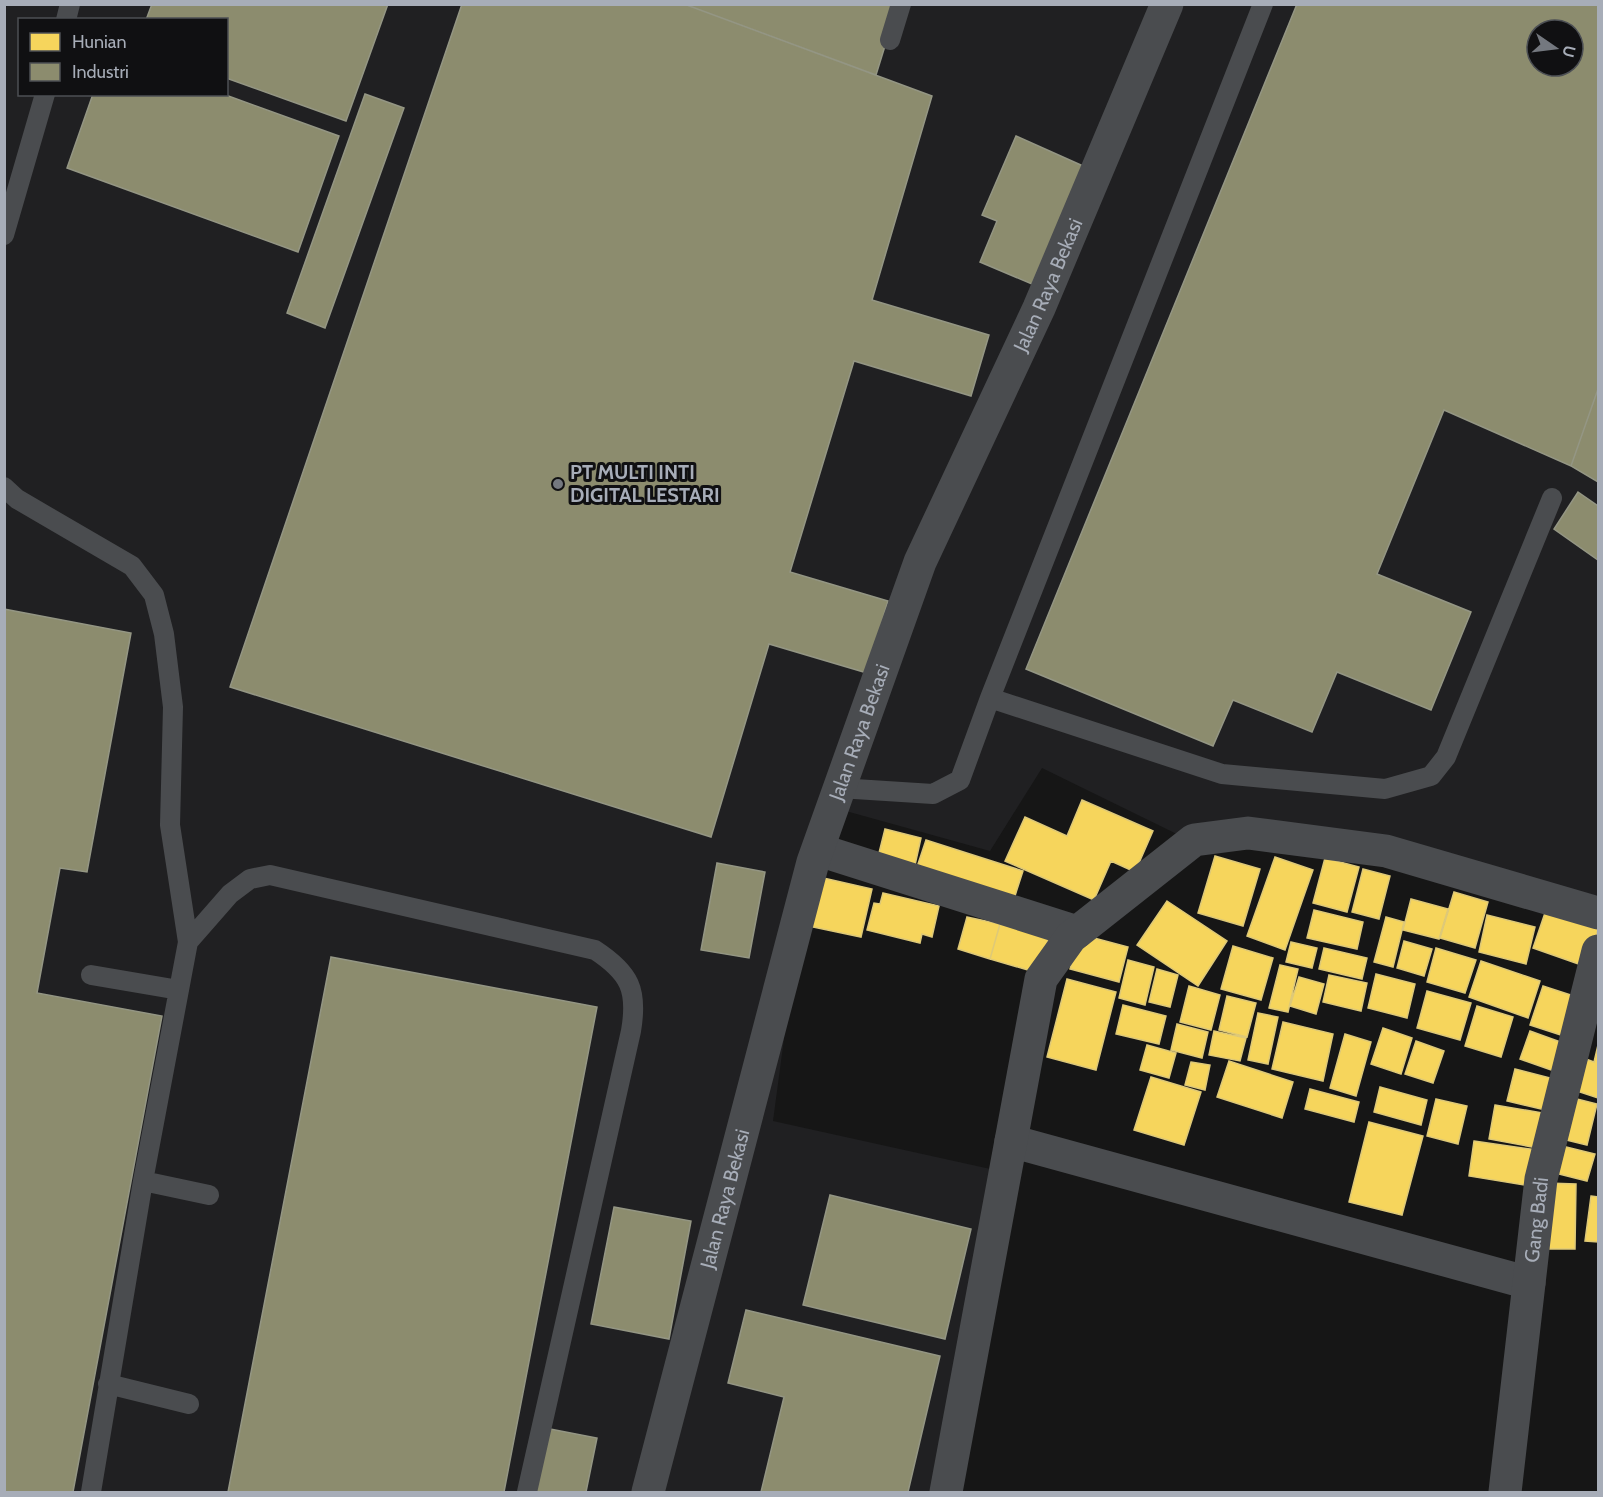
<svg xmlns="http://www.w3.org/2000/svg" width="1603" height="1497" font-family="Cabin,sans-serif">
	<style>
		.built { fill: #202022; fill-rule: evenodd }
		.homes { fill: #f6d55c; stroke: #dec978; stroke-width: 1.5 }
		.industry { fill: #8c8c6e; stroke: #949684; stroke-width: 1.5; fill-rule: evenodd }
		.lines { fill: none; stroke-linecap: round; stroke-linejoin: round }
		.service { stroke: #4a4c4f; stroke-width: 20 }
		.minor { stroke: #4a4c4f; stroke-width: 33 }
		.poi-dot { fill: #74787f; stroke: #101012; stroke-width: 2 }
		.labels { text-anchor: middle; dominant-baseline: central; stroke-width: 6; stroke-linejoin: round; paint-order: stroke }
		.street-label { font-size: 20px; fill: #a7adb8; stroke: #101012 }
		.poi-label { font-size: 20px; font-weight: bold; fill: #a7adb8; stroke: #101012; text-anchor: start }
	</style>
	<rect width="100%" height="100%" fill="#161616"/>
	<!-- built -->
	<path class="built" d="M7 5H1598V896L1288 824 1187 839 1042 768 990 851 835 808 795 957 773 1121 1013 1174 945 1492H5L4 12ZM20 20H226V94H20ZM1537 30H1573V66H1537Z"/>
	<!-- homes -->
	<path class="homes" d="M1082 800 1153 831 1135 872 1111 861 1094 900 1005 861 1025 817 1067 836Z
		M885 829 921 838 913 874 876 865Z
		M926 840 1023 871 1012 905 915 873Z
		M1215 856 1260 869 1243 926 1198 913Z
		M1275 857 1313 870 1285 950 1247 936Z
		M1325 858 1359 867 1347 912 1313 903Z
		M1363 869 1390 876 1379 919 1352 912Z
		M819 877 872 889 861 937 808 926Z
		M1454 892 1488 902 1475 948 1440 938Z
		M883 893 939 906 932 937 922 934 920 943 867 930 874 903 880 904Z
		M1411 899 1448 909 1439 939 1403 930Z
		M1167 901 1227 941 1198 986 1137 945Z
		M1314 910 1363 922 1357 949 1307 938Z
		M1546 910 1598 929 1587 967 1533 948Z
		M1487 915 1535 927 1526 964 1479 952Z
		M967 917 1000 924 990 959 958 949Z
		M1386 917 1404 922 1393 967 1374 962Z
		M1000 924 1049 937 1038 973 990 959Z
		M1079 934 1128 947 1119 982 1070 969Z
		M1404 941 1432 949 1424 976 1397 968Z
		M1291 942 1317 948 1312 968 1286 962Z
		M1233 946 1273 958 1261 1000 1221 989Z
		M1324 948 1367 958 1362 979 1319 969Z
		M1436 948 1476 960 1465 993 1427 982Z
		M1128 960 1154 967 1145 1005 1119 998Z
		M1481 961 1540 981 1528 1018 1469 997Z
		M1280 965 1298 969 1288 1012 1269 1008Z
		M1157 969 1178 975 1170 1007 1149 1002Z
		M1376 974 1415 984 1407 1018 1368 1008Z
		M1329 975 1367 983 1361 1011 1323 1002Z
		M1299 977 1324 984 1316 1014 1290 1006Z
		M1067 979 1116 992 1096 1070 1047 1057Z
		M1189 986 1220 995 1211 1030 1180 1022Z
		M1543 986 1580 998 1567 1037 1530 1025Z
		M1427 991 1471 1003 1460 1040 1417 1028Z
		M1227 996 1256 1003 1247 1037 1219 1030Z
		M1123 1005 1166 1016 1159 1044 1116 1034Z
		M1477 1006 1513 1017 1501 1057 1465 1046Z
		M1258 1013 1278 1017 1268 1064 1248 1060Z
		M1283 1022 1333 1034 1323 1081 1272 1069Z
		M1177 1024 1208 1032 1202 1058 1171 1050Z
		M1383 1028 1412 1038 1401 1074 1371 1064Z
		M1214 1031 1246 1038 1240 1061 1209 1055Z
		M1530 1031 1566 1044 1557 1072 1520 1059Z
		M1345 1034 1371 1042 1356 1096 1330 1088Z
		M1416 1041 1444 1051 1433 1083 1405 1074Z
		M1147 1045 1176 1053 1169 1078 1140 1070Z
		M1598 1045V1098L1577 1091 1586 1059 1594 1062Z
		M1229 1061 1293 1082 1282 1118 1217 1097Z
		M1191 1062 1210 1065 1205 1090 1185 1085Z
		M1515 1069 1558 1080 1550 1111 1507 1101Z
		M1151 1077 1201 1092 1184 1145 1134 1130Z
		M1380 1087 1427 1100 1421 1125 1374 1112Z
		M1310 1089 1359 1102 1354 1122 1305 1109Z
		M1573 1098 1597 1104 1587 1145 1562 1139Z
		M1436 1099 1467 1106 1458 1144 1427 1136Z
		M1495 1105 1549 1114 1543 1149 1489 1139Z
		M1369 1122 1423 1136 1402 1215 1349 1202Z
		M1474 1141 1537 1150 1531 1186 1469 1176Z
		M1554 1144 1595 1154 1587 1181 1547 1171Z
		M1547 1183 1576 1184 1575 1249H1545Z
		M1591 1196 1598 1197V1242L1585 1241Z"/>
	<!-- industry -->
	<path class="industry" d="M152 4H388L346 121 226 78V20H146Z
		M462 4H684L932 96 872 300 989 335 971 396 854 361 790 572 888 601 867 673 769 644 711 837 230 687Z
		M684 4H898L876 75Z
		M1297 4H1598V389L1571 466 1444 410 1377 574 1471 612 1431 710 1337 672 1312 732 1233 700 1213 746 1026 669ZM1537 30H1573V66H1537Z
		M93 94H223L339 136 298 252 67 168Z
		M365 94 404 108 325 328 287 313Z
		M1016 136 1083 166 1032 284 980 262 997 221 982 215Z
		M1598 389V482L1571 466Z
		M1578 492 1598 506V560L1554 529Z
		M4 609 131 633 87 872 60 868 37 993 162 1016 73 1492H4Z
		M717 863 765 872 749 958 701 950Z
		M331 957 597 1007 504 1492H228Z
		M830 1195 971 1229 945 1339 803 1305Z
		M614 1207 691 1221 669 1339 591 1324Z
		M746 1310 940 1356 908 1492H761L784 1397 728 1383Z
		M545 1428 597 1438 586 1492H533Z"/>
	<g class="lines">
		<!-- service -->
		<path class="service" d="M66 20 70 4
			M890 40 901 4
			M4 235 45 94
			M4 487 17 499 132 566 154 595 164 634 173 707 170 825 188 942 143 1181 91 1492
			M990 698 1263 4
			M839 788 933 794 960 780 990 698 1222 774 1385 789 1431 776 1446 757 1552 498
			M188 942 230 894 250 879 270 875 595 950C630 973 638 990 631 1031L527 1492
			M91 975 179 990
			M143 1181 209 1195
			M108 1384 189 1404"/>
		<!-- minor -->
		<g class="minor">
			<path d="M819 850 1077 932"/>
			<path d="M1011 1141 1529 1283"/>
			<path id="s1" d="M648 1492 813 862 920 562 1039 308 1167 4"/>
			<path d="M946 1492 1041 979 1071 937 1194 840 1248 833 1386 851 1598 913"/>
			<path id="s2" d="M1505 1492 1541 1179 1598 951"/>
		</g>
	</g>
	<!-- markers -->
	<circle class="poi-dot" cx="558" cy="484" r="6"/>
	<g class="labels">
		<!-- street labels -->
		<g class="street-label">
			<text stroke="none"><textPath href="#s1" startOffset="1275">Jalan Raya Bekasi</textPath></text>
			<text stroke="none"><textPath href="#s1" startOffset="789">Jalan Raya Bekasi</textPath></text>
			<text stroke="none"><textPath href="#s1" startOffset="303">Jalan Raya Bekasi</textPath></text>
			<text stroke="none"><textPath href="#s2" startOffset="274">Gang Badi</textPath></text>
		</g>
		<!-- poi labels -->
		<g class="poi-label">
			<text x="570" y="472">PT MULTI INTI<tspan x="570" dy="23">DIGITAL LESTARI</tspan></text>
		</g>
	</g>
	<!-- border -->
	<rect width="1603" height="1497" fill="none" stroke="#a7adb8" stroke-width="12"/>
	<!-- legend -->
	<rect x="18" y="18" width="210" height="78" fill="#101012" stroke="#4c4f54" stroke-width="1.5"/>
	<rect x="30" y="33" width="30" height="18" fill="#f6d55c" stroke="#4c4f54" stroke-width="1.5"/>
	<text x="72" y="48" font-size="18" fill="#a7adb8">Hunian</text>
	<rect x="30" y="63" width="30" height="18" fill="#8c8c6e" stroke="#4c4f54" stroke-width="1.5"/>
	<text x="72" y="78" font-size="18" fill="#a7adb8">Industri</text>
	<!-- north arrow -->
	<g transform="translate(1555 48) rotate(104)"><circle r="28" fill="#101012" stroke="#4c4f54" stroke-width="1.5"/>
	<path d="M0-4.5L10 22L0 15L-10 22Z" fill="#74787f"/>
	<text y="-9" font-size="16" font-weight="bold" text-anchor="middle" fill="#a7adb8">U</text>
	</g>
</svg>
